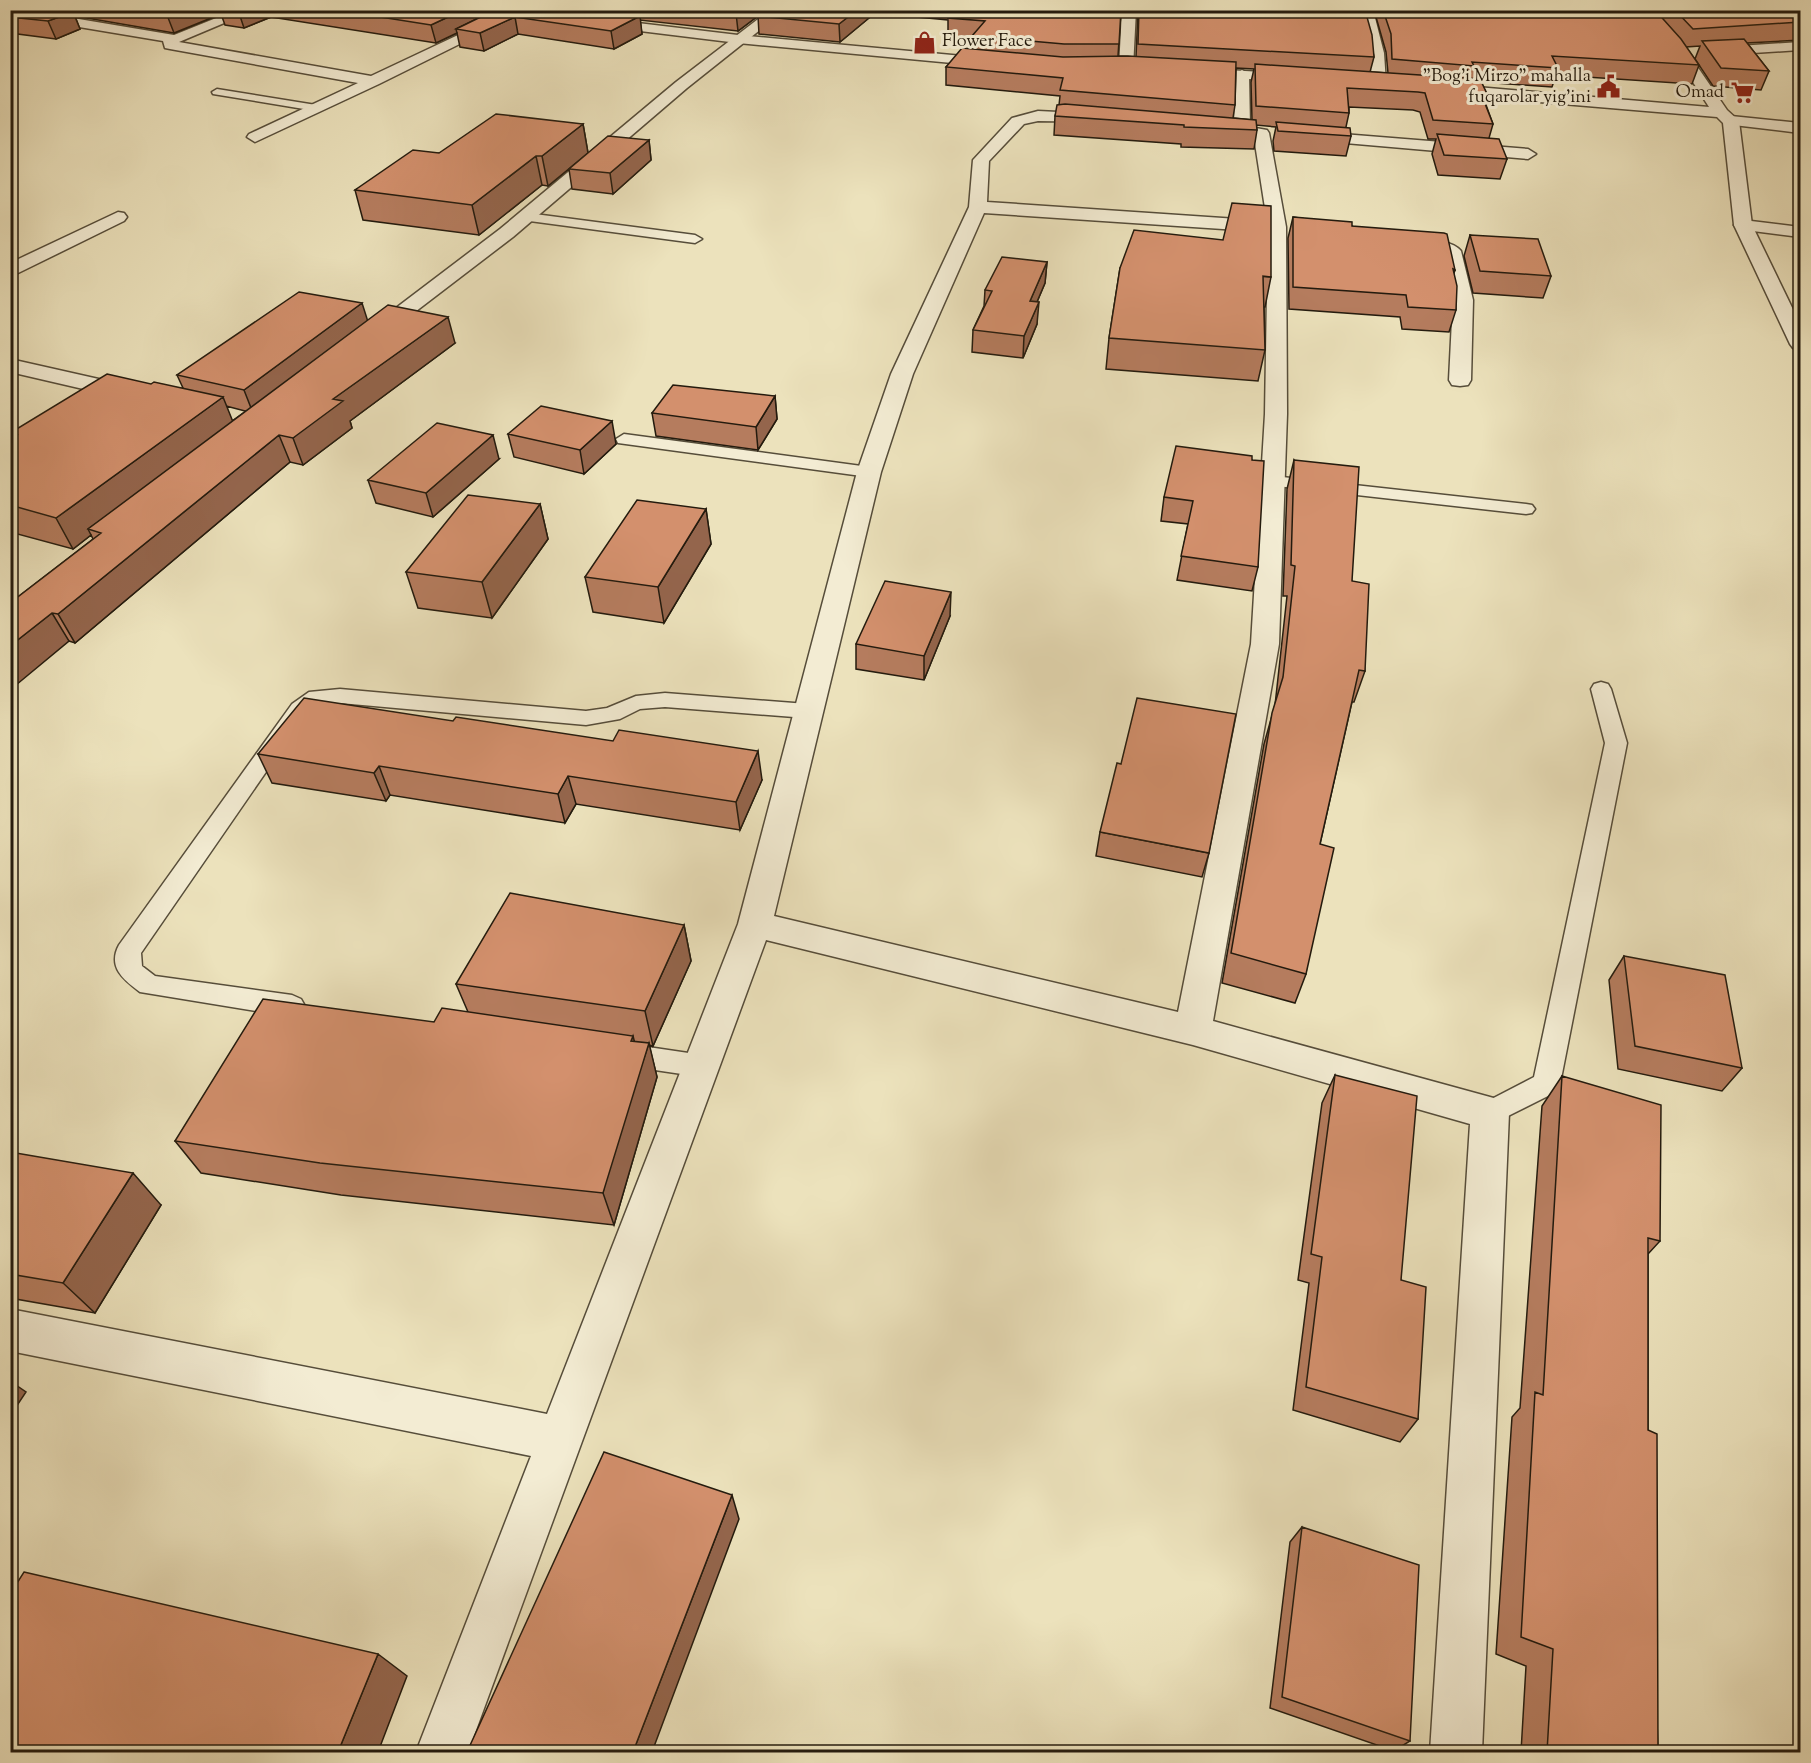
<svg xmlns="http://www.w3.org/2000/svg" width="1811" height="1763" font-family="'Sorts Mill Goudy',serif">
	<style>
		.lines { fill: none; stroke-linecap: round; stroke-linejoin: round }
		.service-casing { stroke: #564d3a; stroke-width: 3 }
		.minor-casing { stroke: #564d3a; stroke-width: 3 }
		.tertiary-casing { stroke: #564d3a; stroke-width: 3 }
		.service { fill: #f3ecd3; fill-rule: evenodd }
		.minor { fill: #f3ecd3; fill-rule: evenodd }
		.tertiary { fill: #f3ecd3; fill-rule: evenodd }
		.wall { fill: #b57c5e; stroke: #241b0e; stroke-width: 1.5; fill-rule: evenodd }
		.shaded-wall { fill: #94654c; stroke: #241b0e; stroke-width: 1.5 }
		.building { fill: #d3906d; stroke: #241b0e; stroke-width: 1.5 }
		.labels { text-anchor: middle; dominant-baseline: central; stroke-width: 6; stroke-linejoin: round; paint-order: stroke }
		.far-poi-label { font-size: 18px; fill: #241b0e; stroke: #f3ecd3; text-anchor: end }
	</style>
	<rect width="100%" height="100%" fill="#ece2bc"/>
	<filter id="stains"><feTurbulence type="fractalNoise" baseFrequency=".00333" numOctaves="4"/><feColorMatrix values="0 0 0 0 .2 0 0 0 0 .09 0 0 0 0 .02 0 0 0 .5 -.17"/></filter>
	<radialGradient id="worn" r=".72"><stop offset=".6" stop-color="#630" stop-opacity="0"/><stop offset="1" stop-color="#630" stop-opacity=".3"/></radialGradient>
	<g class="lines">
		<defs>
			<path id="service" d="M217 89 316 105 322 108 316 111 213 94 212 92Z
				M527 213 695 235 702 239 695 243 522 220 520 217Z
				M624 434 869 467 875 468 878 472 875 476 869 477 618 443 616 439Z
				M1273 476 1526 504 1532 505 1535 509 1532 513 1526 514 1267 485 1264 481 1267 477Z
				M1601 682 1608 684 1611 689 1627 743 1560 1084 1556 1092 1490 1125 1480 1121 1476 1113 1480 1105 1534 1077 1605 743 1591 689 1594 684Z
				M340 689 586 711 607 708 636 696 665 693 807 704 814 706 818 711 814 716 807 718 665 707 640 709 620 719 586 725 340 703 321 704 306 714 141 953 142 966 155 976 292 995 301 999 305 1006 301 1013 292 1017 140 992C124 980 107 967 119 945L292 704 309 692Z
				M621 1043 702 1055 712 1058 716 1066 712 1074 702 1077 621 1065 612 1062 608 1054 612 1046Z"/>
			<path id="minor" d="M236 10H255L179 42 371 76 492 19H502L504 22 379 84 255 142 247 137 249 134 358 83 170 49 165 48 163 41 37 20 30 16 37 12 174 35Z
				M770 10H785L687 88 513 237 377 341 370 343 363 341 360 337 363 333 500 229 676 82Z
				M1122 10H1136L1133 68 1126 72 1119 68Z
				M1359 10H1373L1384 53 1386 83 1384 86H1374L1372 83 1370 53Z
				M1242 70 1249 74 1250 127 1267 130 1269 133 1286 227 1287 414 1279 644 1213 1021 1490 1097 1504 1101 1509 1113 1482 1752H1430L1470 1124 1193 1045 766 940 468 1752H416L531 1456 10 1351V1309L547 1414 738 924 857 472 891 374 969 207 973 160 1012 118 1038 111 1099 114 1105 116 1107 119 1105 122 1038 121 1024 124 989 161 987 202 1267 221 1254 137 1236 134 1234 131 1235 74ZM984 213 1268 232 1265 414 1251 644 1178 1012 774 916 881 472 913 374Z
				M1731 116 1800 123V133L1725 124 1723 121Z
				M1305 131 1528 149 1536 154 1528 159 1299 139 1297 136Z
				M118 212 124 213 127 217 124 221 10 277V263Z
				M1743 220 1800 227V237L1737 229 1734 225 1737 221Z
				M1407 235C1421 237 1453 240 1461 251L1473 300 1471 380 1468 385 1460 386 1452 385 1449 380 1453 300 1443 254 1400 245 1398 241 1400 237Z
				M10 359 143 389 146 394 143 399 135 401 10 372Z"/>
			<path id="tertiary" d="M1634 10H1648L1686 50 1727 110 1739 121 1752 225 1800 324V350L1793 348 1790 344 1734 225 1723 123 1717 117 1442 94 1434 89 1442 84 1709 107 1676 56Z
				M596 18 738 35 995 59 1002 63 995 67 738 43 591 25 589 22 591 19Z
				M1800 42V50L1707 56 1700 52 1707 48Z
				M1191 68 1298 74 1305 78 1298 82 1186 75 1184 72Z"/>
		</defs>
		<!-- service casing -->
		<use href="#service" class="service-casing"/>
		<!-- minor casing -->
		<use href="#minor" class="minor-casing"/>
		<!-- tertiary casing -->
		<use href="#tertiary" class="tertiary-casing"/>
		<!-- service -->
		<use href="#service" class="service"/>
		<!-- minor -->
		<use href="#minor" class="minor"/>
		<!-- tertiary -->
		<use href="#tertiary" class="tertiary"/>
	</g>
	<!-- wall -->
	<path class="wall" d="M10 10H1121L1118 56 1136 57 1138 10H1365L1374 57 1370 72 1388 73 1386 52 1374 10H1800V41V40L1747 43 1769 71 1761 90 1713 86 1695 59 1700 46 1686 47 1699 65 1692 84 1556 75 1552 87 1481 82 1488 96 1486 105 1493 124 1489 138 1507 159 1500 179 1438 175 1432 154 1436 139H1428L1420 112 1413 110 1349 107V113L1346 127 1351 136 1346 156 1274 151 1273 141 1276 127 1256 125 1257 130 1254 149 1181 147V144L1054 135 1055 116 1059 105 1060 96 946 85V67L972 49V38L948 36V20L875 13 840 42 759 34 758 16 738 31 640 20 642 34 614 49 518 34 484 51 460 47 457 33 436 43 271 17 244 28 225 25 221 14 174 33 75 16 80 29 56 39 10 33ZM1236 68 1254 69 1251 82 1252 120 1233 118 1235 105Z
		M583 124 588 153 548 186 542 185 479 235 363 220 355 190 439 153Z
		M649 140 651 160 613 194 572 189 569 169Z
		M1293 217 1352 226 1455 270 1454 273 1456 310 1449 332 1402 329 1400 317 1289 309 1288 238Z
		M1470 235 1551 276 1543 298 1473 293 1464 256Z
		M1047 262 1045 283 1037 302V324L1023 358 972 352 973 330 984 306 985 290Z
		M1120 268 1271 277 1265 307H1264L1265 350 1258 381 1106 369 1109 338Z
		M367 320 455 343 350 421 352 428 303 465 290 462 75 643 69 641 10 603 93 539 91 535 73 549 10 532V439L12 438 10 433 183 388 177 375ZM226 406 245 411H246L232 421Z
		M775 396 777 419 758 450 656 436 652 413Z
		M508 434 616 444 584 474 514 457Z
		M499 459 433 517 376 503 368 480Z
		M1252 460 1258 567 1252 591 1177 580 1188 524 1161 521 1164 497Z
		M1294 460 1352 581 1365 671 1354 702H1352L1320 844 1306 974 1295 1003 1222 983 1264 744 1275 705 1287 596H1283L1287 489Z
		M540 504 548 539 492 618 418 608 406 572Z
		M706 509 711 544 664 623 593 612 585 577Z
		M950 616 924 680 856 669V644Z
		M258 754 762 780 740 830 576 804 565 823 390 795 386 801 272 783Z
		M1100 832 1209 853 1202 877 1096 856Z
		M684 925 691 961 653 1046 649 1045 657 1077 614 1225 341 1195 201 1173 175 1141 434 1022 468 1012 456 984Z
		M1624 956 1742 1068 1722 1091 1618 1069 1609 980Z
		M1335 1075 1401 1280 1418 1419 1400 1442 1293 1410 1309 1283 1298 1280 1322 1103Z
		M1562 1076 1660 1241 1648 1254V1430L1658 1752H1521L1526 1666 1496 1654 1512 1417 1520 1408 1542 1106Z
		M10 1152 161 1205 95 1313 10 1298Z
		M1302 1527 1410 1741 1394 1751 1270 1708 1290 1542Z"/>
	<!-- shaded-wall -->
	<path class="shaded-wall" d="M179 10H220L221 14 174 33 167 15Z
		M238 10H269L271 17 244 28Z
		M463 10H495L456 29 457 33 436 43 431 25Z
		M740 10H766L738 31 736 13Z
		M857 10H875V13L840 42 839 24Z
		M73 12 80 29 56 39 48 21Z
		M640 16 642 34 614 49 611 31Z
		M515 17 518 34 484 51 480 33Z
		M583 124 588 153 548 186 542 156Z
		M649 140 651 160 613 194 610 173Z
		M536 156 542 185 479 235 472 205Z
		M1047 262 1045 283 1028 323 1030 301Z
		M1039 302 1037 324 1023 358 1024 336Z
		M362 303 369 325 253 413 244 390Z
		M448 317 455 343 350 421 352 428 303 465 293 438 333 399Z
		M775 396 777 419 758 450 756 427Z
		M223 397 235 427 88 529 91 535 73 549 56 518Z
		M612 421 616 444 584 474 580 450Z
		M279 435 290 462 75 643 58 614Z
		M493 435 499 459 433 517 426 493Z
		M540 504 548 539 492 618 482 582Z
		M706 509 711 544 664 623 658 587Z
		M951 592 950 616 924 680V656Z
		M52 613 69 641 10 690V646Z
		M758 751 762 780 740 830 736 802Z
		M379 766 390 795 386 801 374 773Z
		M568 776 576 804 565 823 558 794Z
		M684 925 691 961 653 1046 645 1011Z
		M633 1036 641 1067 649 1043 657 1077 614 1225 603 1193 631 1041Z
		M133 1173 161 1205 95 1313 63 1283Z
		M10 1381 26 1392 10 1416Z
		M732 1495 739 1519 652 1752H633Z
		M378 1654 407 1676 378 1752H338Z"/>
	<!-- building -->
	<path class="building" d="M10 10H65L73 12 48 21 10 17Z
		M140 10H179L167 15Z
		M336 10H463L431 25Z
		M495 10H590L640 16 611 31 515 17 480 33 456 29Z
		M712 10H740L736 13Z
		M765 10H857L839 24 758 16Z
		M952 10H1121L1119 44H1064L972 36 985 21 948 18Z
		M1139 10H1365L1372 35 1374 57 1138 44Z
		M1383 10H1655L1681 39 1699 65 1552 56 1558 68 1472 62 1474 66 1392 59 1391 34Z
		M1675 10H1800V22L1693 29Z
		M1744 39 1769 71 1721 68 1702 41Z
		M962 48 1063 57 1128 56 1236 62 1235 105 1060 90 1063 78 946 67Z
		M1255 64 1480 79 1488 96H1482L1493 124 1433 120 1425 93 1418 92 1347 88 1349 113 1256 106Z
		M1065 104 1256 120 1257 130 1184 127V125L1055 116 1057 105Z
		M496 114 583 124 542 156H536L472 205 355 190 413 150 439 153Z
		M1276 122 1350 128 1351 136 1278 131Z
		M1437 134 1499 139 1507 159 1444 155Z
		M608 136 649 140 610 173 569 169Z
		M1232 203 1271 206V277L1263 276 1265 350 1109 338 1120 268 1134 230 1223 240Z
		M1293 217 1352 222V226L1444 233 1447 234 1455 270 1453 269 1457 286 1456 310 1408 307 1406 295 1293 287Z
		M1470 235 1538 239 1551 276 1480 271Z
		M1002 257 1047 262 1030 301 1039 302 1024 336 973 330 992 291 985 290Z
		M299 292 362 303 244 390 177 375Z
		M388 305 448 317 333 399 343 401 293 438 279 435 58 614 52 613 10 646V603L101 533 88 529Z
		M107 374 151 384 154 382 223 397 56 518 10 505V439L17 435 10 433Z
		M673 385 775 396 756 427 652 413Z
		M541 406 612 421 580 450 508 434Z
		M437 423 493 435 426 493 368 480Z
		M1176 446 1252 456V460L1264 461 1258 567 1181 556 1193 501 1164 497Z
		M1294 460 1359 467 1352 581 1369 584 1365 671 1359 670 1320 844 1334 848 1306 974 1231 953 1272 713 1283 677 1295 566 1291 565Z
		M468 495 540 504 482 582 406 572Z
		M637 500 706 509 658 587 585 577Z
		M885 581 951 592 924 656 856 644Z
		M304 698 453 721 456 717 613 741 619 730 758 751 736 802 568 776 558 794 379 766 374 773 258 754Z
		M1137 698 1236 714 1209 853 1100 832 1117 763 1121 764Z
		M510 893 684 925 645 1011 456 984Z
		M1624 956 1725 975 1742 1068 1635 1046Z
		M263 999 434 1022 442 1008 633 1036 631 1041 649 1043 603 1193 320 1163 175 1141Z
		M1335 1075 1417 1096 1401 1280 1426 1287 1418 1419 1306 1387 1322 1257 1311 1254Z
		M1562 1076 1661 1105 1660 1241 1648 1238V1430L1657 1434 1658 1752H1547L1553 1649 1521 1637 1535 1392 1543 1395Z
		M10 1152 133 1173 63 1283 10 1274Z
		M604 1452 732 1495 633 1752H467Z
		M1302 1527 1419 1565 1410 1741 1282 1697Z
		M24 1572 378 1654 338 1752H10V1594Z"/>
	<!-- icons -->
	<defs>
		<symbol id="shop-bare" viewBox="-9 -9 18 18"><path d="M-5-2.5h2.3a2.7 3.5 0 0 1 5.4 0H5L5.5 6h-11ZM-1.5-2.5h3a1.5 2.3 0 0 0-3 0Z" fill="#8f2418" stroke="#f3ecd3" stroke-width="2.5" paint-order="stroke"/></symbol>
		<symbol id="civic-bare" viewBox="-9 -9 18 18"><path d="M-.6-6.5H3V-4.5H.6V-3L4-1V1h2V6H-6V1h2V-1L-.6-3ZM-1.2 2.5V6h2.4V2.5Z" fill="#8f2418" stroke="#f3ecd3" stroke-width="2.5" paint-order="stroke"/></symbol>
		<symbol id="supermarket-bare" viewBox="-9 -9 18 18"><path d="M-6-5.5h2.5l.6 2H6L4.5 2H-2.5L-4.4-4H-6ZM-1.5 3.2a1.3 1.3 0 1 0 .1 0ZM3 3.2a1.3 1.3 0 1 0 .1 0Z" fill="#8f2418" stroke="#f3ecd3" stroke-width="2.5" paint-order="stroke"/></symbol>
	</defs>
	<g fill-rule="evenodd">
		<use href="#shop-bare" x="908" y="26" width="33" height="33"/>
		<use href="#civic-bare" x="1592" y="70" width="33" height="33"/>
		<use href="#supermarket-bare" x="1726" y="76" width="33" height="33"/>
	</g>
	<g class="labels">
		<!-- far-poi labels -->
		<g class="far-poi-label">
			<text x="942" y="42" text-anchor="start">Flower Face</text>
			<text x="1591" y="77">"Bog'i Mirzo" mahalla<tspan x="1591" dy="21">fuqarolar yig'ini</tspan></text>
			<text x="1724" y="93">Omad</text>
		</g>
	</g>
	<!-- margin -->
	<rect width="1811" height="1763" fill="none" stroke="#ece2bc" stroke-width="36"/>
	<rect x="12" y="12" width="1787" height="1739" fill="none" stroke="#241b0e" stroke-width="3"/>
	<rect x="18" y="18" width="1775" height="1727" fill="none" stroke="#241b0e" stroke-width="1.5"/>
	<rect width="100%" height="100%" filter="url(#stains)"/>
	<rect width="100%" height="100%" fill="url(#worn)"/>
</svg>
